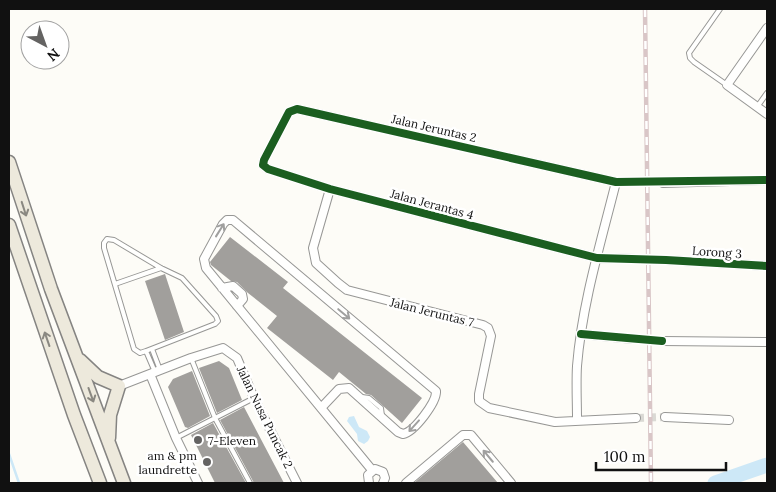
<svg xmlns="http://www.w3.org/2000/svg" width="776" height="492" font-family="Lora,serif">
	<style>
		.water { fill: #cde8f7 }
		.lines { fill: none; stroke-linecap: round; stroke-linejoin: round }
		.stream { stroke: #cde8f7; stroke-width: 2.5 }
		.river { stroke: #cde8f7; stroke-width: 15 }
		.building { fill: #a19f9c }
		.street-tunnel { stroke: #dad9d4; stroke-width: 8; stroke-dasharray: 8 4; stroke-linecap: butt }
		.lane-casing { stroke: #979795; stroke-width: 6 }
		.street-casing { stroke: #979795; stroke-width: 10 }
		.primary-casing { stroke: #858482; stroke-width: 15 }
		.lane { stroke: #fffffe; stroke-width: 4 }
		.street { stroke: #fffffe; stroke-width: 8 }
		.primary { stroke: #ede9dc; stroke-width: 12 }
		.rail-casing { stroke: #d9c6c7; stroke-width: 4.5 }
		.rail { stroke: #fff; stroke-width: 2.5; stroke-dasharray: 8; stroke-linecap: butt }
		.cycleway-casing { stroke: #fff; stroke-width: 11 }
		.cycleway { stroke: #1b5e20; stroke-width: 8 }
		.oneway { stroke: #8a8881 }
		.oneway2 { stroke: #a0a09f }
		.poi-dot { fill: #646362; stroke: #fff; stroke-width: 2 }
		.labels { text-anchor: middle; dominant-baseline: central; stroke-width: 5; stroke-linejoin: round; paint-order: stroke }
		.street-label { font-size: 12px; fill: #111; stroke: #fff }
		.poi-label { font-size: 12px; fill: #111; stroke: #fff; text-anchor: start }
	</style>
	<rect width="100%" height="100%" fill="#fdfcf7"/>
	<!-- water -->
	<path class="water" d="M354 416 359 427 367 431 370 437 368 441 364 444 358 441 357 434 347 421 349 417Z"/>
	<g class="lines">
		<!-- stream -->
		<path class="stream" d="M9 454 19 483"/>
		<!-- river -->
		<path class="river" d="M715 483 767 465"/>
	</g>
	<!-- building -->
	<path class="building" d="M230 237 288 282 283 288 422 398 402 423 371 395 366 394 339 372 333 380 267 328 277 316 248 293 237 282 231 281 211 265 210 262Z
		M165 274 184 332 165 340 145 281Z
		M219 361 229 368 242 400 217 413 199 368Z
		M192 371 210 416 188 428 185 427 168 387 173 379Z
		M244 407 284 483H254L220 420Z
		M213 423 246 483H215L191 435Z
		M463 442 498 483H414Z"/>
	<g class="lines">
		<!-- street-tunnel -->
		<path class="street-tunnel" d="M631 182 663 183
			M636 259 666 260
			M634 339 662 341
			M636 418 665 417"/>
		<defs>
			<path id="lane" d="M720 9 689 53 690 58 694 62 727 85
				M757 107 767 93
				M107 239 114 240 161 268 182 278 216 316 218 321 215 324 146 351 140 353 134 349 104 248V243Z
				M115 284 161 268
				M152 349 160 370
				M146 351 155 372
				M191 358 215 418 250 483
				M362 397 369 398 381 408 382 416
				M176 438 254 398"/>
			<path id="street" d="M767 28 727 85 767 114
				M631 182H616L297 109 289 112 264 160 263 165 268 169 330 189 597 258 636 259
				M663 183 767 180
				M330 189 313 248 316 263 338 283 347 290 483 325 488 328 491 336 479 394V401L489 408 555 422 636 418
				M666 260 767 266
				M222 288 233 286 242 294 243 299 237 306
				M581 334 634 339
				M662 341 767 342
				M150 374 176 438 198 483
				M119 386 191 358 223 348 237 358 254 398 297 483
				M321 408 339 389 349 388 398 432 403 434C414 432 437 402 436 391L233 220H227L223 224 204 259 206 268 372 470
				M665 417 729 420
				M577 419C577 402 576 383 577 366 582 304 601 242 616 182
				M369 483 368 475 375 469 383 472 385 478 383 483
				M406 483 463 435H471L511 483"/>
			<path id="primary" d="M9 162 51 289 124 483
				M9 225 74 415 100 483
				M80 360 98 377 119 386 110 415 109 438"/>
		</defs>
		<!-- lane casing -->
		<use href="#lane" class="lane-casing"/>
		<!-- street casing -->
		<use href="#street" class="street-casing"/>
		<!-- primary casing -->
		<use href="#primary" class="primary-casing"/>
		<!-- lane -->
		<use href="#lane" class="lane"/>
		<!-- street -->
		<use href="#street" class="street"/>
		<!-- primary -->
		<use href="#primary" class="primary"/>
		<defs>
			<path id="rail" d="M645 9 651 483"/>
		</defs>
		<!-- rail casing -->
		<use href="#rail" class="rail-casing"/>
		<!-- rail -->
		<use href="#rail" class="rail"/>
		<defs>
			<path id="cycleway" d="M767 180 616 182 297 109 289 112 264 160 263 165 268 169 330 189 597 258 666 260 767 266
				M581 334 662 341"/>
		</defs>
		<!-- cycleway casing -->
		<use href="#cycleway" class="cycleway-casing"/>
		<!-- cycleway -->
		<use href="#cycleway" class="cycleway"/>
	</g>
	<!-- one-way arrows -->
	<defs><path id="oneway-shaft" d="M-6 0H5M1.5-3L5.5 0L1.5 3" fill="none" stroke-width="1.6" stroke-linecap="round" stroke-linejoin="round" transform="scale(1.25)"/></defs>
	<g class="oneway">
		<use href="#oneway-shaft" transform="translate(24 209) rotate(72)"/>
		<use href="#oneway-shaft" transform="translate(47 339) rotate(-109)"/>
		<use href="#oneway-shaft" transform="translate(91 395) rotate(70)"/>
	</g>
	<g class="oneway2">
		<use href="#oneway-shaft" transform="translate(220 230) rotate(-58)"/>
		<use href="#oneway-shaft" transform="translate(344 314) rotate(40)"/>
		<use href="#oneway-shaft" transform="translate(414 426) rotate(132)"/>
		<use href="#oneway-shaft" transform="translate(488 456) rotate(-130)"/>
	</g>
	<!-- markers -->
	<g class="poi-dot">
		<circle cx="198" cy="440" r="5"/>
		<circle cx="207" cy="462" r="5"/>
	</g>
	<g class="labels">
		<!-- street labels -->
		<g class="street-label">
			<text transform="translate(434 128) rotate(13)">Jalan Jeruntas 2</text>
			<text transform="translate(432 204) rotate(15)">Jalan Jerantas 4</text>
			<text transform="translate(717 252) rotate(4)">Lorong 3</text>
			<text transform="translate(432 312) rotate(14)">Jalan Jeruntas 7</text>
			<text transform="translate(265 417) rotate(64)">Jalan Nusa Puncak 2</text>
		</g>
		<!-- poi labels -->
		<g class="poi-label">
			<text x="208" y="440">7-Eleven</text>
			<text x="197" y="455" text-anchor="end">am &amp; pm<tspan x="197" dy="14">laundrette</tspan></text>
		</g>
	</g>
	<!-- border -->
	<rect width="776" height="492" fill="none" stroke="#111111" stroke-width="20"/>
	<!-- north arrow -->
	<g transform="translate(45 45) rotate(139)"><circle r="24" fill="#ffffff" stroke="#a0a0a0"/>
	<path d="M0-4L9 19L0 12L-9 19Z" fill="#646362"/>
	<text y="-8" font-size="14" font-weight="bold" text-anchor="middle" fill="#111111">N</text>
	</g>
	<!-- scale -->
	<path d="M596 462v8h130v-8" fill="none" stroke="#111111" stroke-width="2.5"/>
	<text x="604" y="462" font-size="15" fill="#111111" stroke="#ffffff" stroke-width="4" paint-order="stroke">100 m</text>
</svg>
